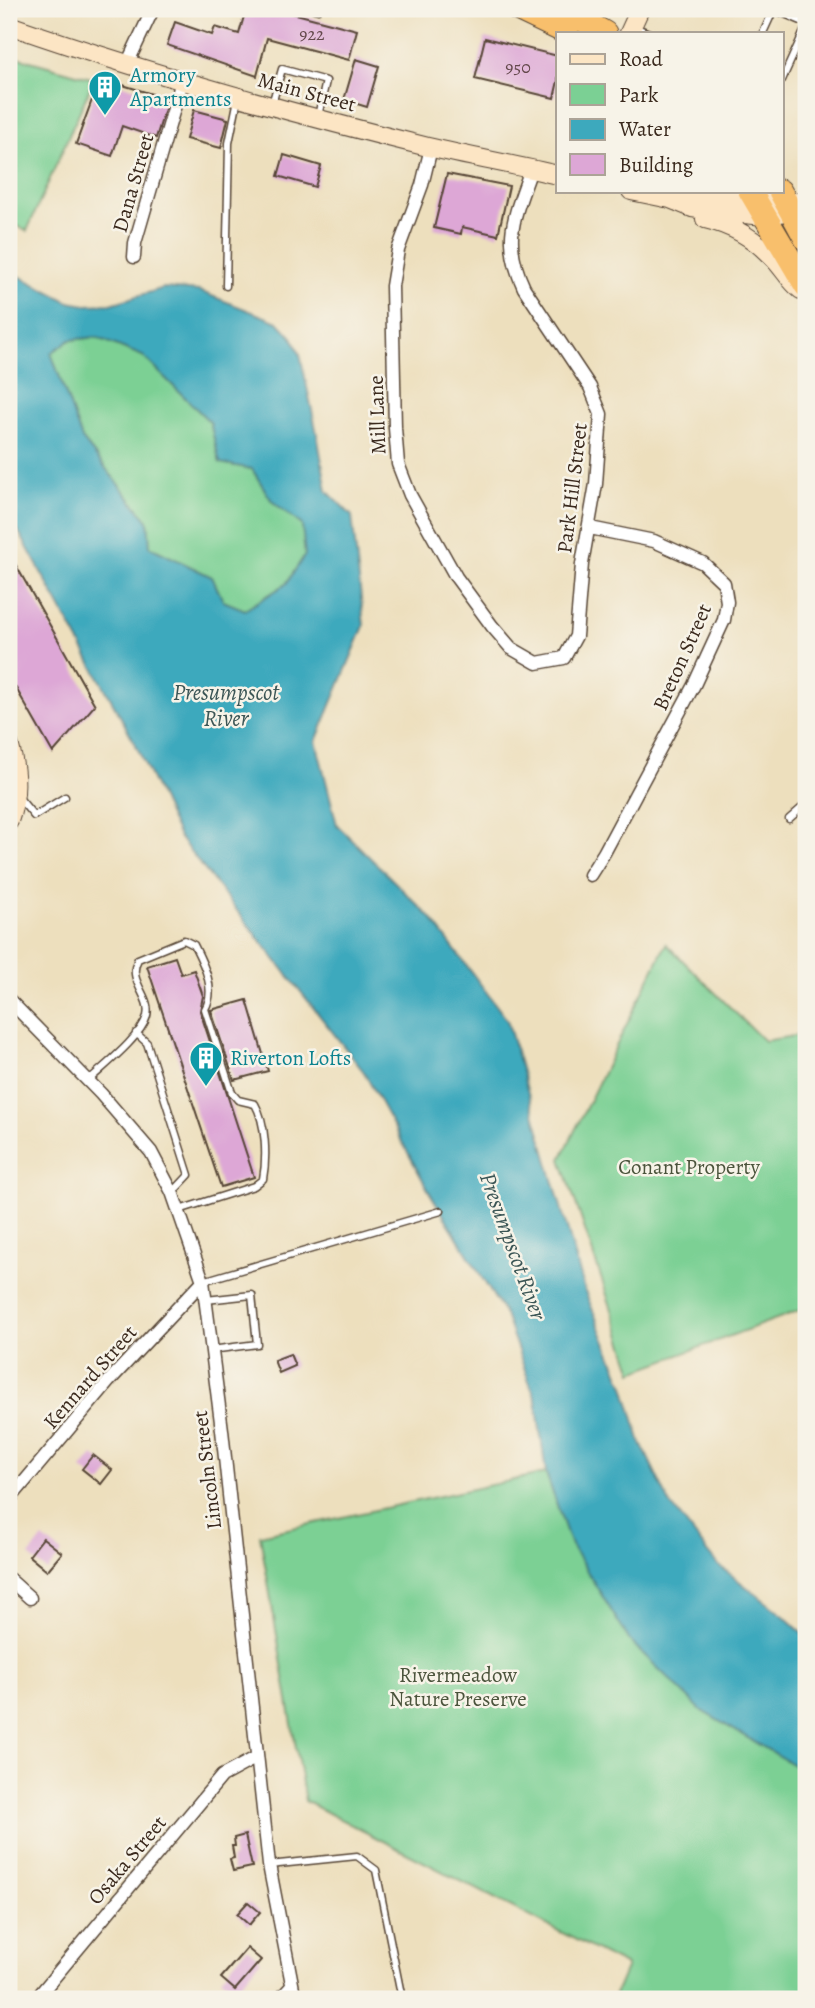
<svg xmlns="http://www.w3.org/2000/svg" width="815" height="2008" font-family="Alegreya,serif">
	<style>
		.green { fill: #7bd094; stroke: #5b7d59; stroke-width: 2 }
		.water { fill: #3da9bd; stroke: #3c6a6e; stroke-width: 2; fill-rule: evenodd }
		.building { fill: #dda7d6 }
		.lines { fill: none; stroke-linecap: round; stroke-linejoin: round }
		.lane-casing { stroke: #564536; stroke-width: 9 }
		.street-casing { stroke: #564536; stroke-width: 15 }
		.secondary-casing { stroke: #564536; stroke-width: 20 }
		.highway-casing { stroke: #564536; stroke-width: 25 }
		.lane { stroke: #fff; stroke-width: 6 }
		.street { stroke: #fff; stroke-width: 12 }
		.secondary { stroke: #fce5c4; stroke-width: 18 }
		.highway { stroke: #f8bf6c; stroke-width: 23 }
		.labels { text-anchor: middle; dominant-baseline: central; stroke-width: 5; stroke-linejoin: round; paint-order: stroke }
		.number-label { font-size: 18px; fill: #64494c }
		.culture-label { font-size: 21px; fill: #0d838f; stroke: #f7f3e8; text-anchor: start }
		.street-label { font-size: 21px; fill: #3b2a1e; stroke: #f7f3e8 }
		.park-label { font-size: 21px; fill: #4b543c; stroke: #f7f3e8 }
		.water-label { font-size: 23px; font-style: italic; fill: #3c5656; stroke: #f7f3e8 }
	</style>
	<rect width="100%" height="100%" fill="#f7f3e8"/>
	<filter id="ink" filterUnits="userSpaceOnUse"><feTurbulence type="fractalNoise" baseFrequency=".0143" numOctaves="2"/><feDisplacementMap in="SourceGraphic" scale="14" xChannelSelector="R" yChannelSelector="G"/><feConvolveMatrix kernelMatrix="1 2 1 2 8 2 1 2 1" color-interpolation-filters="sRGB"/></filter>
	<filter id="wash" filterUnits="userSpaceOnUse"><feTurbulence type="fractalNoise" baseFrequency=".00686" numOctaves="4" result="noise"/><feDisplacementMap in="SourceGraphic" scale="28" xChannelSelector="R" yChannelSelector="G"/><feGaussianBlur stdDeviation="1.57" result="paint"/><feColorMatrix in="noise" values="0 0 0 0 0 0 0 0 0 0 0 0 0 0 0 0 0 1.4 0 .05"/><feComposite in="paint" operator="in"/></filter>
	<g filter="url(#wash)">
		<rect width="100%" height="100%" fill="#eddfbd"/>
		<!-- green -->
		<path class="green" d="M9 55 94 79 27 231 9 222Z
			M96 337 143 356 210 422 220 463 252 469 272 501 302 525 305 555 286 584 245 610 223 601 212 577 150 547 148 521 82 439 51 353 70 340Z
			M666 944 764 1041 806 1034V1308L633 1372 561 1159Z
			M546 1473 571 1545 702 1711 806 1772V1999H613L627 1966 305 1801 260 1535Z"/>
		<!-- water -->
		<path class="water" d="M9 271 69 302 86 305 111 304 164 288 199 291 278 322 292 337 300 354 317 434 327 491 352 516 364 626 316 741 337 825 431 918 507 1020 586 1294 624 1386 641 1443 669 1502 717 1564 784 1616 806 1637V1772L702 1711 630 1641 571 1545 546 1473 536 1400 505 1315 430 1193 364 1072 179 837 134 741 9 514ZM96 337 143 356 210 422 220 463 252 469 272 501 302 525 305 555 286 584 245 610 223 601 212 577 150 547 148 521 82 439 51 353 70 340Z"/>
		<g id="blocks">
			<!-- building -->
			<path class="building" d="M246 9H277L357 30 349 60 267 38 257 76 167 45 175 22 212 35 215 27 239 34Z
				M485 38 558 56V81L554 98 475 79Z
				M356 59 379 66 367 107 344 100Z
				M100 78 168 99 156 138 122 126 112 156 76 144Z
				M194 110 228 119 221 148 186 139Z
				M284 155 321 166 315 187 278 176Z
				M447 174 509 186 498 235 462 227 461 234 434 228Z
				M9 553 95 705 53 753 9 676Z
				M175 957 181 974 194 970 203 996 200 1011 254 1177 221 1187 147 966Z
				M247 1000 268 1071 234 1080 211 1010Z
				M290 1354 295 1366 279 1373 274 1360Z
				M93 1455 112 1470 101 1484 82 1469Z
				M43 1538 62 1553 47 1571 29 1556Z
				M245 1835 252 1867 233 1871 230 1859 234 1858 232 1846H235L234 1838Z
				M248 1902 260 1912 249 1925 237 1914Z
				M247 1948 261 1960 235 1990 221 1978Z"/>
		</g>
	</g>
	<g filter="url(#ink)">
		<use href="#blocks" fill-opacity="0" stroke="#564536" stroke-width="2"/>
		<g class="lines">
			<defs>
				<path id="lane" d="M314 9 318 10
					M773 9 806 23
					M634 27 649 33
					M763 33 774 9
					M782 80 806 27
					M272 104 282 69 326 81 318 116
					M226 286 229 143 238 99
					M19 798 34 816 65 797
					M789 819 806 804
					M136 1033 147 1043 189 1175 173 1192
					M88 1081C104 1066 141 1037 147 1016 152 996 126 981 138 959L184 940 194 945C203 963 217 989 205 1009L232 1093 238 1100 255 1104C266 1123 267 1157 263 1179L254 1186 179 1210
					M203 1281 441 1211
					M206 1300 252 1295 257 1344 211 1350
					M269 1865 357 1856 376 1870 402 1999"/>
				<path id="street" d="M127 64 153 9
					M431 148 422 185 398 250 392 286 395 428 398 464 410 495 456 577 492 626 511 648 537 663 564 658 576 636 582 564 596 484 601 414 590 387 524 288C501 239 515 216 531 169
					M134 257 135 243 182 81
					M590 528 654 541 703 563 724 583 727 602 724 620 694 685 604 853 590 875
					M9 1000 101 1094 151 1152 172 1192 203 1281 222 1430 269 1865 295 1999
					M9 1500 109 1381 203 1281
					M9 1579 30 1598
					M36 1999 222 1776 257 1757
					M280 1999 292 1986"/>
				<path id="secondary" d="M9 25C146 73 287 112 428 147 471 157 515 165 558 175
					M629 33 640 9
					M631 191 670 199 692 208 712 211 775 217
					M670 199 701 194 806 203
					M705 219C731 225 754 238 772 257 783 267 789 281 801 290
					M9 744C17 770 18 796 9 821"/>
				<path id="highway" d="M517 9 567 33
					M564 9 605 33
					M750 191 806 286
					M780 191 806 239"/>
			</defs>
			<!-- lane casing -->
			<use href="#lane" class="lane-casing"/>
			<!-- street casing -->
			<use href="#street" class="street-casing"/>
			<!-- secondary casing -->
			<use href="#secondary" class="secondary-casing"/>
			<!-- highway casing -->
			<use href="#highway" class="highway-casing"/>
			<!-- lane -->
			<use href="#lane" class="lane"/>
			<!-- street -->
			<use href="#street" class="street"/>
			<!-- secondary -->
			<use href="#secondary" class="secondary"/>
			<!-- highway -->
			<use href="#highway" class="highway"/>
		</g>
	</g>
	<!-- icons -->
	<defs>
		<symbol id="building-pin" viewBox="-11 -11 22 30"><path d="M0 17L-7.5 6A9.5 9.5 0 1 1 7.5 6Z" fill="#0f9aa8" stroke="#f7f3e8"/><path d="M-4-6H4V6H1V3H-1V6H-4ZM-2.5-4.3h1.7v1.8h-1.7ZM.8-4.3h1.7v1.8H.8ZM-2.5-1h1.7V.8h-1.7ZM.8-1h1.7V.8H.8Z" fill="#fff"/></symbol>
	</defs>
	<g fill-rule="evenodd">
		<use href="#building-pin" x="86" y="68" width="38" height="52"/>
		<use href="#building-pin" x="187" y="1039" width="38" height="52"/>
	</g>
	<g class="labels">
		<!-- number labels -->
		<g class="number-label">
			<text x="312" y="34">922</text>
			<text x="518" y="67">950</text>
		</g>
		<!-- culture labels -->
		<g class="culture-label">
			<text x="130" y="75">Armory<tspan x="130" dy="24">Apartments</tspan></text>
			<text x="230" y="1058">Riverton Lofts</text>
		</g>
		<!-- street labels -->
		<g class="street-label">
			<text transform="translate(307 92) rotate(15)">Main Street</text>
			<text transform="translate(133 183) rotate(-74)">Dana Street</text>
			<text transform="translate(377 415) rotate(-92)">Mill Lane</text>
			<text transform="translate(572 488) rotate(-83)">Park Hill Street</text>
			<text transform="translate(682 657) rotate(-66)">Breton Street</text>
			<text transform="translate(90 1377) rotate(-49)">Kennard Street</text>
			<text transform="translate(207 1470) rotate(-97)">Lincoln Street</text>
			<text transform="translate(127 1860) rotate(-50)">Osaka Street</text>
		</g>
		<!-- park labels -->
		<g class="park-label">
			<text x="689" y="1167">Conant Property</text>
			<text x="458" y="1675">Rivermeadow<tspan x="458" dy="24">Nature Preserve</tspan></text>
		</g>
		<!-- water labels -->
		<g class="water-label">
			<text x="226" y="692">Presumpscot<tspan x="226" dy="26">River</tspan></text>
			<text transform="translate(513 1246) rotate(70)">Presumpscot River</text>
		</g>
	</g>
	<!-- margin -->
	<rect width="815" height="2008" fill="none" stroke="#f7f3e8" stroke-width="35"/>
	<!-- legend -->
	<rect x="556" y="32" width="228" height="161" fill="#f7f3e8" stroke="#aca397" stroke-width="2"/>
	<rect x="570" y="54" width="35" height="10" fill="#fce5c4" stroke="#aca397" stroke-width="2"/>
	<text x="619" y="66" font-size="21" fill="#3b2a1e">Road</text>
	<rect x="570" y="84" width="35" height="21" fill="#7bd094" stroke="#aca397" stroke-width="2"/>
	<text x="619" y="102" font-size="21" fill="#3b2a1e">Park</text>
	<rect x="570" y="119" width="35" height="21" fill="#3da9bd" stroke="#aca397" stroke-width="2"/>
	<text x="619" y="136" font-size="21" fill="#3b2a1e">Water</text>
	<rect x="570" y="154" width="35" height="21" fill="#dda7d6" stroke="#aca397" stroke-width="2"/>
	<text x="619" y="172" font-size="21" fill="#3b2a1e">Building</text>
</svg>
